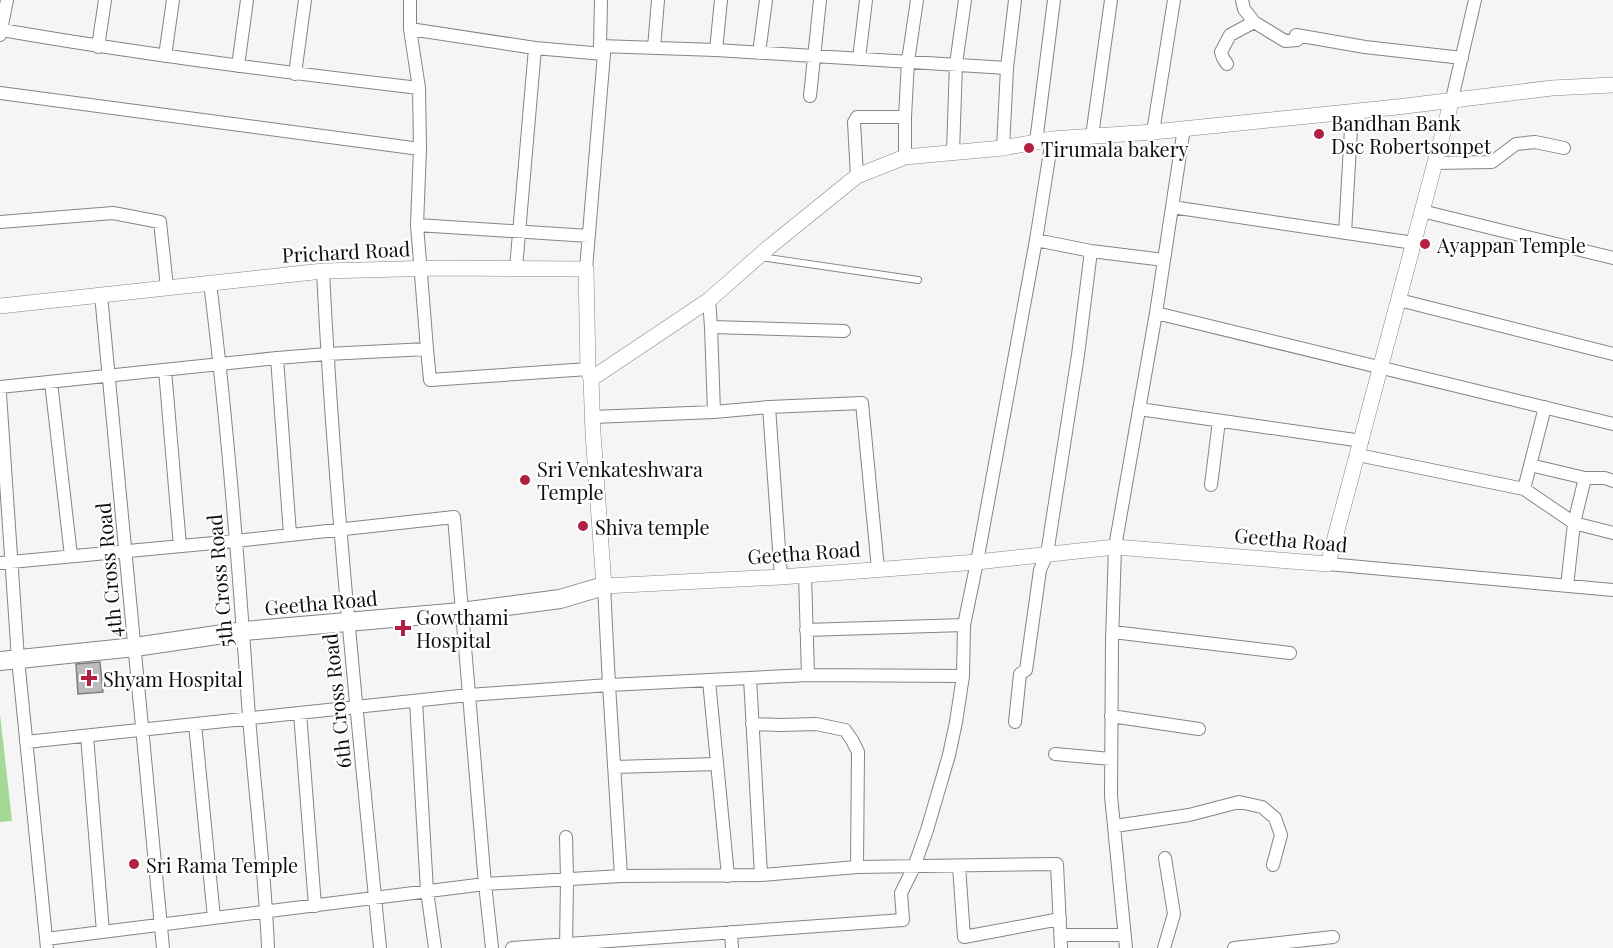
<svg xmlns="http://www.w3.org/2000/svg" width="1613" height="948" font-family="'Playfair Display',serif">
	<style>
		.green { fill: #a5d996 }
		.building { fill: #bbbbbd; stroke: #7f7f81; stroke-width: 1.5 }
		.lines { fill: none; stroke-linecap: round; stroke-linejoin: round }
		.service-casing { stroke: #858586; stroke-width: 8 }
		.minor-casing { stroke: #858586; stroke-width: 14 }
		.tertiary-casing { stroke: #858586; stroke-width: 16 }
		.secondary-casing { stroke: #858586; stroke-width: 20 }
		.service { stroke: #fff; stroke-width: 6 }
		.minor { stroke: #fff; stroke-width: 12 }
		.tertiary { stroke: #fff; stroke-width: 15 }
		.secondary { stroke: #fff; stroke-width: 18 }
		.poi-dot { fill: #b21f40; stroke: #fff; stroke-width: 2 }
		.labels { text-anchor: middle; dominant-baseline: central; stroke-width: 4.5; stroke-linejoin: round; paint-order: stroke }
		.poi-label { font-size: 20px; fill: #0e0e0e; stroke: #fff; text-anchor: start }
		.street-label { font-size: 20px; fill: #0e0e0e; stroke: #fff }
	</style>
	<rect width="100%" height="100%" fill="#f5f5f6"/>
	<!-- green -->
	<path class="green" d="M0 714 12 821 0 822Z"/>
	<!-- building -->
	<path class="building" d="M100 662 103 692 78 694 76 664Z"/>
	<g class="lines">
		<defs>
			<path id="service" d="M761 257 918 280"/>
			<path id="minor" d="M1242 0 1244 9 1254 22 1285 41 1297 40 1296 35 1365 47 1462 58
				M410 29 535 48 604 54
				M2 30C140 54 280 72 419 88
				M0 35 7 0
				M600 46 716 50 1007 68 1003 148
				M98 47 105 0
				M654 48 658 0
				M716 50 721 0
				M759 53 766 0
				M165 56 173 0
				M859 59 866 0
				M1227 64 1223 58 1221 52 1230 35 1254 22
				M238 66 247 0
				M1007 68 1015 0
				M295 74 305 0
				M0 93 420 149
				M810 96 820 0
				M1452 99 1475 0
				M1153 132 1174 0
				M1092 136 1111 0
				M1036 142 1054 0
				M953 152 956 64 965 0
				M905 157V117L908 61 917 0
				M1435 163 1492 162 1516 144 1535 142 1564 148
				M857 176 854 122 857 117H905
				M1172 207 1414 243
				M1422 211 1613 258
				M0 222 113 213 160 222 167 287
				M417 225 589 236
				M1345 233 1352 111
				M1036 240 1091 251 1164 260
				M516 268 535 48
				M586 269 604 54 600 46 601 0
				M323 271C334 497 358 723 380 948
				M210 283C228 427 239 572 249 717 255 794 265 871 268 948
				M101 295 163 948
				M709 300 711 327 844 331
				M1399 300 1613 354
				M1156 313 1613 424
				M427 349 430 380 588 369
				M277 358 290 534
				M165 370 180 546
				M51 382 71 556
				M0 387 277 358 327 354 427 349 417 225 420 149 419 88 410 29V0
				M0 394 18 659 47 948
				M769 407 781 577
				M1139 409 1362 441
				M714 412 769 407 862 403 878 569
				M593 417 714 412 711 327
				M1358 455 1524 489 1545 407
				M1530 465 1585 478 1574 523 1613 533
				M1585 478H1605L1613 481
				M1211 485 1219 421
				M1524 489 1574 523 1567 586
				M0 563 235 541 454 517 485 884 492 948
				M1328 564 1613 590
				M805 575 808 675
				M604 586 609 685 621 876
				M806 630 964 625
				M1113 632 1290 653
				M750 678 761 875
				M709 681 728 876
				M416 701 427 891 435 948
				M300 713 315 906
				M1111 716 1199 729
				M1015 722 1020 674 1026 670 1040 570 1047 554 1078 355 1091 251
				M195 724 214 918
				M752 724 781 725 816 724 845 730 852 740 858 752 857 867
				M87 736 103 932
				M26 742 469 695 609 685 808 675 963 676
				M1055 754 1111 759
				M614 767 717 764
				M1115 826 1189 815 1239 802 1262 807 1275 818 1281 835 1273 865
				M566 837 567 879 566 948
				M959 866 964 937 1060 919
				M731 932 732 948
				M1061 935H1124
				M46 939 485 884 621 876 761 875 857 867 1057 864 1061 948
				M512 948 903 920 901 893 914 867 927 830 949 755 956 722 963 676 964 625 977 562 1036 240 1052 139
				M1126 948 1111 796 1112 641 1115 547 1156 313 1184 128
				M1164 948 1174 914 1165 858
				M1234 948 1333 937"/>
			<path id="tertiary" d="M1452 99 1328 564 1115 547 977 562 781 577 604 586 593 433 591 379 709 300 768 248 857 176 905 157 1003 148 1052 139 1153 132 1397 107 1552 88 1613 85
				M0 306 323 271 439 268 586 269 588 369 591 379"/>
			<path id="secondary" d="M0 661 135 647 244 631 461 612 560 599 604 586"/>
		</defs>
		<!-- service casing -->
		<use href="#service" class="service-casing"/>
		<!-- minor casing -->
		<use href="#minor" class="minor-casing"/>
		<!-- tertiary casing -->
		<use href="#tertiary" class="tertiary-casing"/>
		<!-- secondary casing -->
		<use href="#secondary" class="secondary-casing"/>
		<!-- service -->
		<use href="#service" class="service"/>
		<!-- minor -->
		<use href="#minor" class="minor"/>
		<!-- tertiary -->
		<use href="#tertiary" class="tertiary"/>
		<!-- secondary -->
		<use href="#secondary" class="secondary"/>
	</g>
	<!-- markers -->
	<g class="poi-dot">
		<circle cx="1319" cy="134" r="6"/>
		<circle cx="1029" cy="148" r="6"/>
		<circle cx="1425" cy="244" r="6"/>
		<circle cx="525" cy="480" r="6"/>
		<circle cx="583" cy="526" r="6"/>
		<path d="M400 619h6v6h6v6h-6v6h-6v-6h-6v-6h6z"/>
		<path d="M86 669h6v6h6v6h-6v6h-6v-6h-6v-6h6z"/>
		<circle cx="134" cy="864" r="6"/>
	</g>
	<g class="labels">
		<!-- poi labels -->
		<g class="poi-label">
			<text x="1331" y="122">Bandhan Bank<tspan x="1331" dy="23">Dsc Robertsonpet</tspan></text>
			<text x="1041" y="148">Tirumala bakery</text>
			<text x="1437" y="244">Ayappan Temple</text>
			<text x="537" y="468">Sri Venkateshwara<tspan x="537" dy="23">Temple</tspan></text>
			<text x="595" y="526">Shiva temple</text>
			<text x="416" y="616">Gowthami<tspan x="416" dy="23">Hospital</tspan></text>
			<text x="103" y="678">Shyam Hospital</text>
			<text x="146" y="864">Sri Rama Temple</text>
		</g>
		<!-- street labels -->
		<g class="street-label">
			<text transform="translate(346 251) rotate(-3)">Prichard Road</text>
			<text transform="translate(1291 539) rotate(5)">Geetha Road</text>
			<text transform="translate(804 552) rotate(-4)">Geetha Road</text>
			<text transform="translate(108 570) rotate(-95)">4th Cross Road</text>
			<text transform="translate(219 581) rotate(-95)">5th Cross Road</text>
			<text transform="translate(321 602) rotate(-5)">Geetha Road</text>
			<text transform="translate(336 701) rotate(-96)">6th Cross Road</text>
		</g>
	</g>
</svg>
